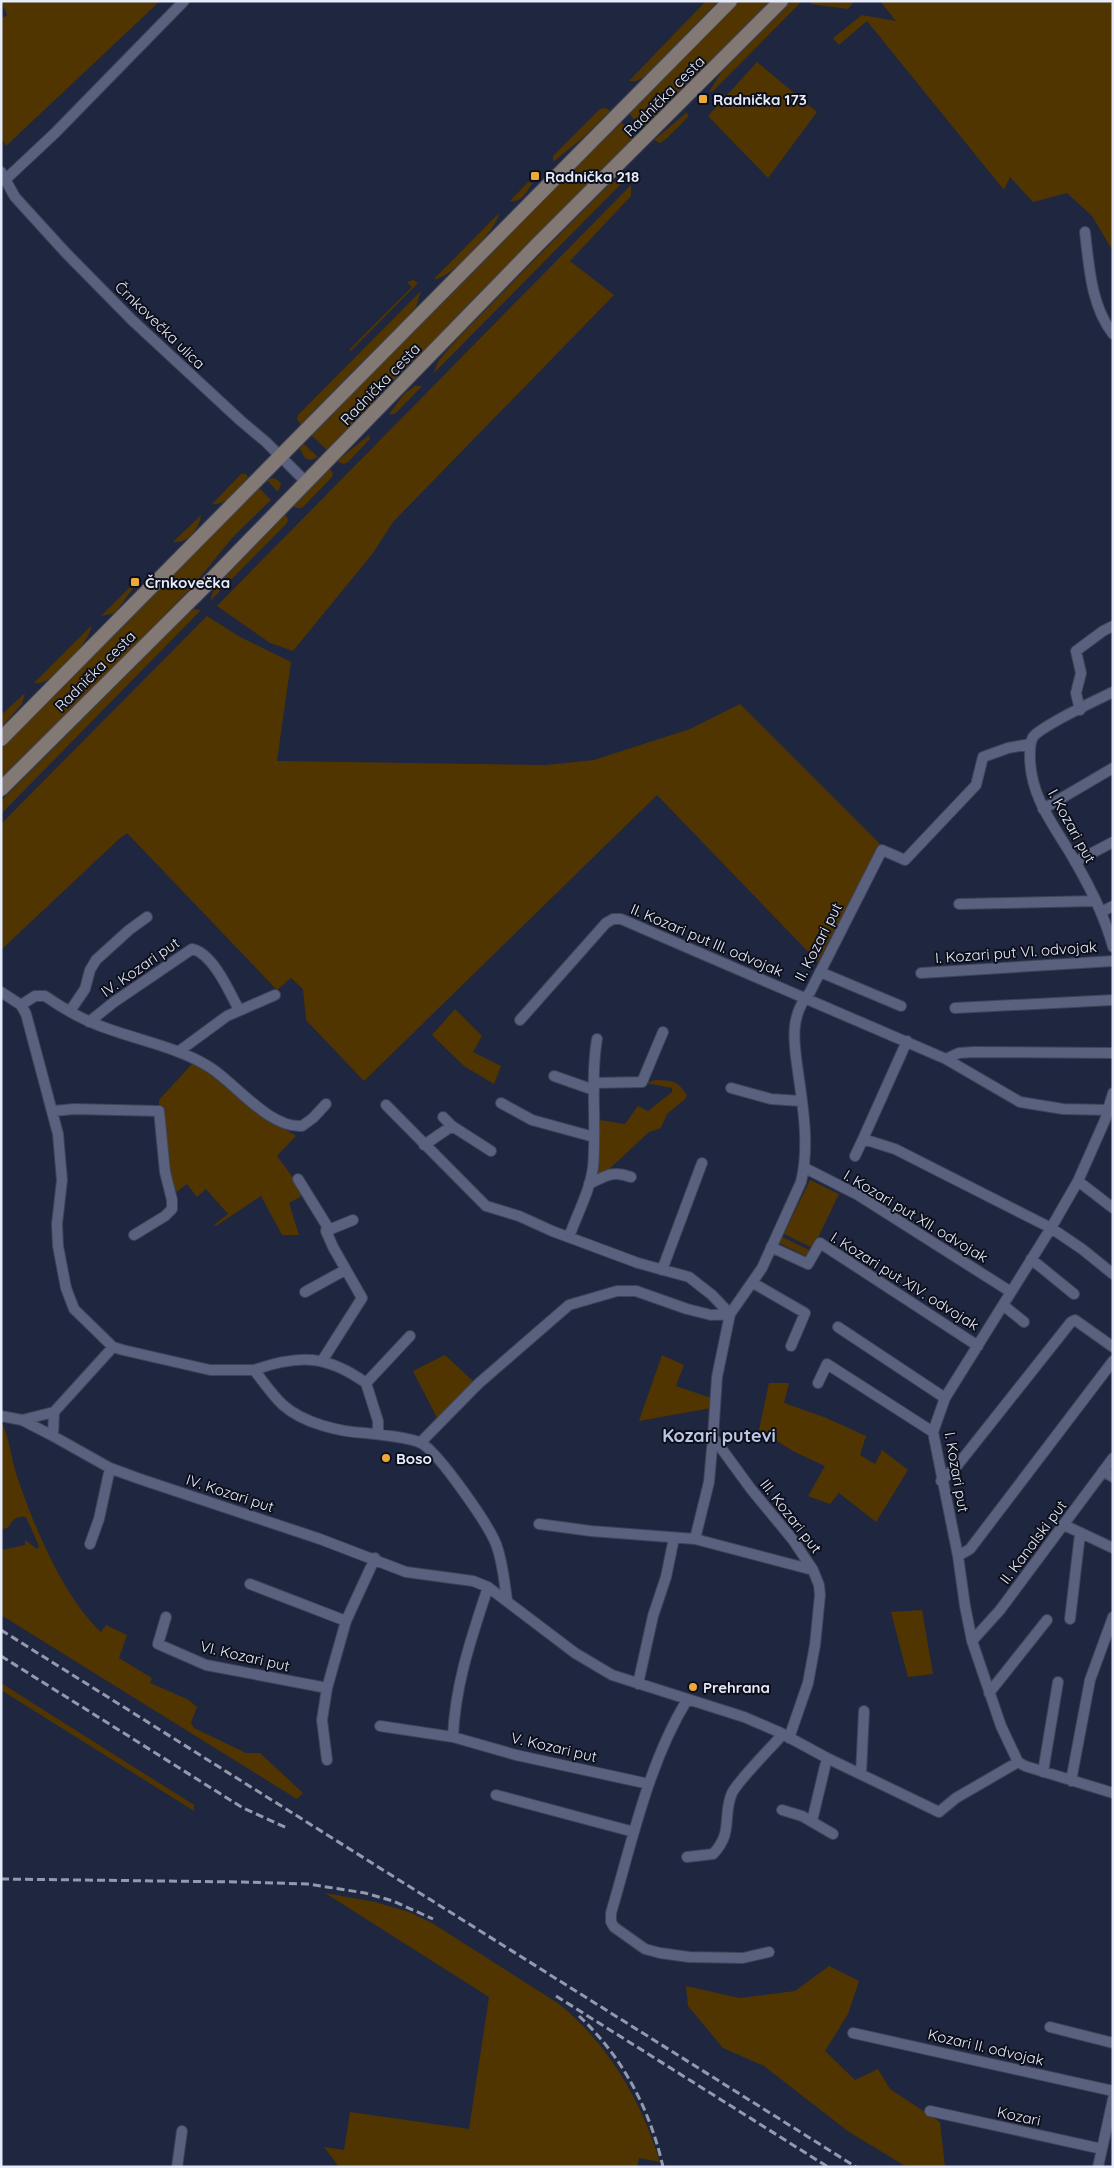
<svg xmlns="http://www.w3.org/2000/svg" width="1114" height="2168" font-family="Quicksand,sans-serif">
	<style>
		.green { fill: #513500 }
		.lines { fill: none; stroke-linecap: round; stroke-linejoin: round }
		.minor-casing { stroke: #3e4359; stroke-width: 12 }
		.secondary-casing { stroke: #3e4359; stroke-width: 16 }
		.minor { stroke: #59617e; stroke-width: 10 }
		.secondary { stroke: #827874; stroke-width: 14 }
		.rail { stroke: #949aae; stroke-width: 3; stroke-dasharray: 8 4; stroke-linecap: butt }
		.poi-dot { fill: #eca93a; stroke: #0d101b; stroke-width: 2 }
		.labels { text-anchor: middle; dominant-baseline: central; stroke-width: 4; stroke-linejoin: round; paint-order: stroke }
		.street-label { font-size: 15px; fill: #e7ecfd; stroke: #0d101b }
		.poi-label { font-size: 15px; font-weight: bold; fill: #e7ecfd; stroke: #0d101b; text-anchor: start }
		.quarter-label { font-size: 18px; font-weight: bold; fill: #bcc6e7; stroke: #0d101b }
	</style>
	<rect width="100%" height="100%" fill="#1f263f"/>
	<!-- green -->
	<path class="green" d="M1 1H160L6 146 1 138V19L7 15Z
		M706 1H718L646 76 636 81H629Z
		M739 1H770L644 129 628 113Z
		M791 1H802L713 91 709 92 722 71Z
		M813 1H852L853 3 848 9 810 4Z
		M880 1H1113V251L1092 216 1067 193 1033 202 1010 177 1004 190 867 21 839 45 833 38 862 15 896 21Z
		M757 62 817 112 768 178 708 116Z
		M606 108 610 111 584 137 553 162V156L600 109Z
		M687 112 688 117 667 138 660 143 654 140Z
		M620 121 636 137 327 450 311 435Z
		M624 180 619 186 433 374 439 360 458 338 609 184 615 181Z
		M528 182 533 183C525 192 524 202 510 201Z
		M631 185V196L570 261 614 295 393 522 373 553 293 651 270 643 217 606Z
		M499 213C498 229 450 280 434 279Z
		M414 280 418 283 351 351 349 350 412 287 407 282Z
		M421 291 416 307 408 316 301 425 297 419 298 415Z
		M415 386H422L395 414H389L404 394Z
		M369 435 370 439 348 462 343 464 337 461Z
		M303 443 318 457 311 460 305 458 300 449Z
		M329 468 333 473 332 477 302 508H296L293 506Z
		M241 474H246L248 477C238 487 227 506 212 504Z
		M273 478 278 480 281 484 278 492 267 480Z
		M259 488 271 500 233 537 193 586 1 781V749Z
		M285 514 288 519 287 523 211 600C212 579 269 530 285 514Z
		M201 515C199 529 188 544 173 542Z
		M131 586 134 587 115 613 101 616Z
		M194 609 201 610 1 814V801L187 613Z
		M207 616 240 637 291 662 277 761 546 765 594 760 690 729 740 704 880 844 818 962 657 795 364 1081 306 1020 303 989 291 978 277 990 127 833 119 839 1 950V824Z
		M91 626C92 639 58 675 46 681 42 683 39 683 34 683Z
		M25 693 22 704 1 728V715Z
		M455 1009 482 1036 473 1052 501 1066 494 1084 464 1066 432 1035Z
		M193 1063 205 1069 275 1123 296 1136 277 1156 305 1194 289 1203 299 1235H282L261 1196 216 1226 214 1225 228 1214 206 1189 197 1197 187 1184 175 1193 170 1178 163 1108H159V1100Z
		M656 1080C674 1081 677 1080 687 1095L685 1099 667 1114 661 1128 649 1132 605 1173 598 1175 596 1169 600 1120 625 1124 638 1106 648 1111 672 1092V1088L646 1083Z
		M810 1180 839 1194 813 1248 784 1234Z
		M782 1237 811 1251 808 1257 779 1243Z
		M445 1355 474 1382 437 1418 413 1371Z
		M662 1355 684 1365 676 1386 711 1398V1408L639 1421Z
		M769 1383H789L784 1403 824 1417 866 1436 860 1455 875 1464 882 1450 908 1470 876 1522 839 1493 830 1504 808 1496 825 1466 793 1451 759 1430Z
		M1 1421C9 1436 11 1457 16 1473 32 1522 63 1597 101 1632L106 1625 127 1635 119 1658 152 1678 150 1683 189 1700 197 1707 191 1723 194 1728 246 1753H260L303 1793 297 1799 1 1615V1550L25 1545V1540L37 1549 39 1546 26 1517C15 1516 13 1520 8 1528L1 1529Z
		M922 1610 933 1674 908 1677 891 1612Z
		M1 1683 194 1805V1811L1 1690Z
		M325 1893 375 1902 409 1912 432 1923 559 2004C609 2045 641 2100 660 2162L639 2158 637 2167H339L324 2147 344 2150 350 2112 469 2129 489 1997Z
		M829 1966 859 1981 848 2014 825 2051 855 2080 878 2069 890 2089 940 2122 945 2167H907L849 2132 764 2066 723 2048 688 2006 686 1986 739 1998 795 1991Z"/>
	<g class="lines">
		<defs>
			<path id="minor" d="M1 172 15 197 66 253 132 320 241 421 266 442 306 482
				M6 179 55 133 184 1
				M1085 232C1089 266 1091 306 1113 334
				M1113 692C1098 699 1040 727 1033 737 1029 744 1030 752 1030 759 1031 800 1057 829 1076 863 1091 889 1105 917 1113 947
				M1080 710 1076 693 1081 673 1076 651 1103 631 1113 626
				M1043 809 1113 768
				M1075 862 1113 842
				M959 904 1096 901
				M1101 912 1113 906
				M820 972 901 1006
				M921 973 1113 961
				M1 992 21 1005 26 1014 58 1134 62 1180 57 1224 58 1246 66 1288 74 1309 113 1347 123 1350 210 1370H254C263 1381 272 1395 283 1405 303 1423 340 1432 365 1433 377 1434 412 1438 421 1443 439 1453 488 1524 496 1544 503 1562 504 1581 507 1600
				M21 1005 35 996H45C61 1007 79 1018 98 1025 135 1040 177 1046 211 1068 237 1085 269 1128 302 1126L313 1118 326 1104
				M955 1008 1113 1000
				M70 1011 85 989 90 970 96 960 129 930 147 917
				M520 1020 606 923 613 919H621L946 1059 1020 1102 1063 1109 1108 1110
				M89 1022 114 1002 192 949C213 953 230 993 239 1010
				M178 1052 227 1016 275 995
				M946 1059 959 1053 974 1052 1113 1053
				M554 1076 594 1090
				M594 1083 642 1082 663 1032
				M731 1088 771 1099 801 1101
				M1113 1093 1105 1120 1078 1181 1051 1228 945 1398 933 1432 958 1556 965 1606 972 1641 1001 1726 1018 1762 1025 1766 1113 1793
				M501 1103 532 1120 594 1137
				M386 1105 486 1206 519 1216 552 1231 638 1263 689 1277 712 1295 730 1314
				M54 1111 74 1109 159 1111 165 1172 172 1200V1209L165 1216 134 1235
				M443 1117 452 1126 491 1151
				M863 1139 907 1041
				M424 1145 452 1126
				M855 1156 863 1139 895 1149 1051 1228 1082 1249 1113 1274
				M805 1168 858 1195 1011 1292
				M298 1179 327 1226 326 1231
				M1078 1181 1113 1208
				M589 1184C606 1176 612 1170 631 1177
				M569 1237C577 1214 590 1191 593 1167 597 1124 590 1081 597 1039
				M771 1247 808 1264 820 1243 978 1346
				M1031 1259 1074 1294
				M662 1270 702 1163
				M753 1283 805 1313 791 1346
				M305 1292 345 1270
				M1003 1305 1024 1322
				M838 1327 945 1398
				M113 1347 54 1412 53 1436 110 1468 137 1478 320 1539 406 1572 473 1581 488 1587 575 1653 612 1675 744 1717 779 1732 827 1758 939 1812 956 1798 1018 1762
				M322 1361 362 1298 333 1247 326 1231 353 1220
				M254 1370C299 1354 327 1355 366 1383L378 1421V1433
				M366 1383 410 1336
				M818 1383 827 1364 933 1432
				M1 1416 22 1420
				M53 1436 22 1420 54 1412
				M420 1443 478 1384 569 1305 617 1291H636L687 1309 711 1315 730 1314
				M1103 1471 1113 1477
				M941 1481 956 1467 1071 1322 1075 1320 1113 1347
				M539 1524 591 1531 695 1539 813 1570
				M1064 1525 1113 1548
				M695 1539 709 1482 713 1437
				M90 1544 99 1519 110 1468
				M958 1556 970 1549 1113 1361
				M250 1584 346 1621
				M166 1617 158 1644 206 1665 327 1688
				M1070 1619 1080 1534
				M972 1641 1000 1610 1113 1458
				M638 1684 653 1616 666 1577 674 1538
				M989 1693 1047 1620
				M687 1700C648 1764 632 1842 611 1913V1922L614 1927 645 1949 660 1953 689 1957 743 1958 769 1952
				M380 1726 453 1737 516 1755 649 1784
				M453 1737C455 1684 472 1636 488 1587
				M789 1738 808 1683 815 1645 820 1595 819 1585 813 1570 793 1540 751 1489 713 1437 717 1377 730 1314 762 1268 801 1182C809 1150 804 1113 799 1079 795 1048 787 1018 810 992L882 850 905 860 976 785 983 757 1008 748 1030 744
				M327 1760 322 1720 327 1688 346 1621 375 1558
				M1043 1772 1058 1682
				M861 1774 864 1711
				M1071 1781 1090 1680 1113 1617
				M496 1795 634 1832
				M782 1810 802 1816 833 1834
				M812 1821 827 1758
				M687 1857 713 1854C734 1832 722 1816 732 1793 740 1778 771 1748 783 1734
				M1050 2027 1113 2043
				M853 2033 1113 2091
				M930 2111 1102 2149
				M177 2167 182 2131
				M1098 2167 1113 2099"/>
			<path id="secondary" d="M1 739 730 1
				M1 789 206 585 537 245 781 1"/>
		</defs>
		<!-- minor casing -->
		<use href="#minor" class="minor-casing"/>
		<!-- secondary casing -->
		<use href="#secondary" class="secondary-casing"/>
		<!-- minor -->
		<use href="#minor" class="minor"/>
		<!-- secondary -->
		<use href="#secondary" class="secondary"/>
		<!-- rail -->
		<path class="rail" d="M1 1630 856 2167
			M1 1656 243 1808 287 1828
			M1 1879 243 1882 308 1884 365 1893 393 1901 433 1919
			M556 1996 828 2167
			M579 2016C622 2056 650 2109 663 2167"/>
	</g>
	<!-- markers -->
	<g class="poi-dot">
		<rect x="698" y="94" width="10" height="10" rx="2.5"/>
		<rect x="530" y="171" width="10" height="10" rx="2.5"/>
		<rect x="130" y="577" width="10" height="10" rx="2.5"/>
		<circle cx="386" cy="1458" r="5"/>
		<circle cx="693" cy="1687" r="5"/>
	</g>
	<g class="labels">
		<!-- street labels -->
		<g class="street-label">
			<text transform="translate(664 96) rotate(-45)">Radnička cesta</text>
			<text transform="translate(160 325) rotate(44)">Črnkovečka ulica</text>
			<text transform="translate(380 384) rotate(-46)">Radnička cesta</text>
			<text transform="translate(95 671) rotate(-45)">Radnička cesta</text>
			<text transform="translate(1072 826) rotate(61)">I. Kozari put</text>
			<text transform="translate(707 940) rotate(23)">II. Kozari put III. odvojak</text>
			<text transform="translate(818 942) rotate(-63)">II. Kozari put</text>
			<text transform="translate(1016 952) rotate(-4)">I. Kozari put VI. odvojak</text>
			<text transform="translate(140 967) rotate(-35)">IV. Kozari put</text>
			<text transform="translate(916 1216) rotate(31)">I. Kozari put XII. odvojak</text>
			<text transform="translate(905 1281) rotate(32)">I. Kozari put XIV. odvojak</text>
			<text transform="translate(957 1472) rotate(80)">I. Kozari put</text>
			<text transform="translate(230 1493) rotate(18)">IV. Kozari put</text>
			<text transform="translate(791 1516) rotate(52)">III. Kozari put</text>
			<text transform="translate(1033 1542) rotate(-53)">II. Kanalski put</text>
			<text transform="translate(245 1656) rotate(13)">VI. Kozari put</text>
			<text transform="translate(554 1747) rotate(13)">V. Kozari put</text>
			<text transform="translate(986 2047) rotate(13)">Kozari II. odvojak</text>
			<text transform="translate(1019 2116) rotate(12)">Kozari</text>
		</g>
		<!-- poi labels -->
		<g class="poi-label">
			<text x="713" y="99">Radnička 173</text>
			<text x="545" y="176">Radnička 218</text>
			<text x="145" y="582">Črnkovečka</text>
			<text x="396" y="1458">Boso</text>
			<text x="703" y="1687">Prehrana</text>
		</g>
		<!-- quarter labels -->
		<g class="quarter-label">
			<text x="719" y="1435">Kozari putevi</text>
		</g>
	</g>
	<!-- border -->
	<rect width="1114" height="2168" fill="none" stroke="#e7ecfd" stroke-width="5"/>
</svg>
